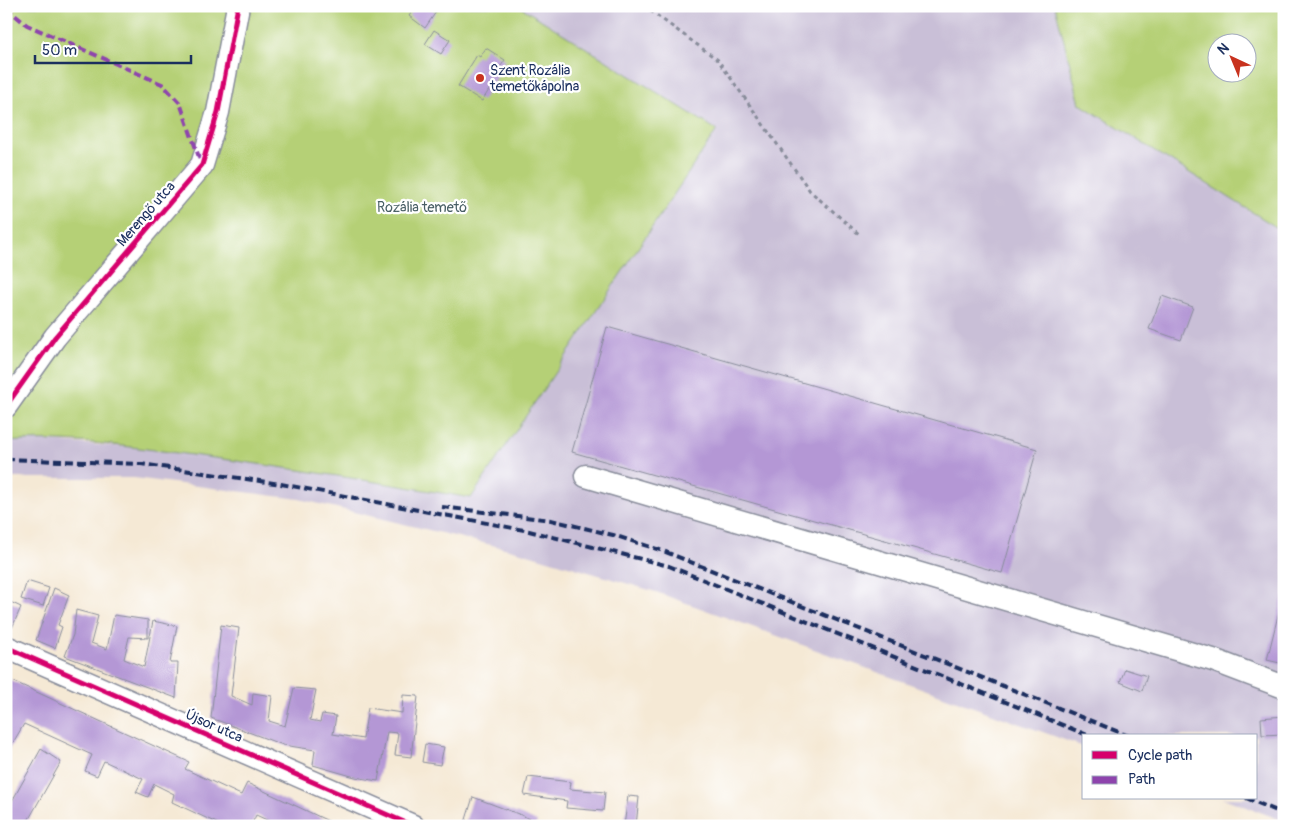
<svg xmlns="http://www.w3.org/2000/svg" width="1290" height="832" font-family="Pangolin,sans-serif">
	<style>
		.industrial { fill: #c9bfd7 }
		.green { fill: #b5d076; stroke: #68806a; fill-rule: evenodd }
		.building { fill: #b497d5 }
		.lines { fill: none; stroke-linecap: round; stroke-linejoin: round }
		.minor-casing { stroke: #888c9a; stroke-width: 25 }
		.path { stroke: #888c9a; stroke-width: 3; stroke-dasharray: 4 4; stroke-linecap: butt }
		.minor { stroke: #fff; stroke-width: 22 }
		.rail { stroke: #1b2f5e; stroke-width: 4; stroke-dasharray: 8 4; stroke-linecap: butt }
		.quiet { stroke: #8e44ad; stroke-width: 4; stroke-dasharray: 8 4; stroke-linecap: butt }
		.cycleway-casing { stroke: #fff; stroke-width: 8 }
		.cycleway { stroke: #d6006c; stroke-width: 5 }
		.poi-dot { fill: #c8321e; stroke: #fff; stroke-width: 2 }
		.labels { text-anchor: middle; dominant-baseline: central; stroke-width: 4.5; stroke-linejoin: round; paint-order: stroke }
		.poi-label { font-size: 14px; fill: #1b2f5e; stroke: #fff; text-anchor: start }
		.park-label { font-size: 14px; fill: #495f65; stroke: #fff }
		.street-label { font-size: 14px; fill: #1b2f5e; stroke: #fff }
	</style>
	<rect width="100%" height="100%" fill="#fff"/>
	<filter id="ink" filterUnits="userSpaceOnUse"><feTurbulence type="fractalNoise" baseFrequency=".02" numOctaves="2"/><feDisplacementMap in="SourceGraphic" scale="10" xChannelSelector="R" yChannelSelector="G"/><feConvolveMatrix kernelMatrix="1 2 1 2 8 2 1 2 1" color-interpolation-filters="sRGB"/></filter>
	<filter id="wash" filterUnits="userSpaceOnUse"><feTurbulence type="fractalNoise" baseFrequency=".0096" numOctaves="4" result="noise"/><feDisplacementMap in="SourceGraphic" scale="20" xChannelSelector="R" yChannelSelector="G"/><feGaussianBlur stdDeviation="1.12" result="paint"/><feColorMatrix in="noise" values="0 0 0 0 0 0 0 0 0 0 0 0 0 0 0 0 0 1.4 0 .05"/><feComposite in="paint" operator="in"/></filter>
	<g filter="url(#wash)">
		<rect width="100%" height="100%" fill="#f5e9d5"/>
		<!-- industrial -->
		<path class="industrial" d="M519 6H1055L1080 104 1284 232V821L1223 798H1256V736H1084V747L656 592 521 552 299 499 134 478H6V442L33 440 139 448 302 469 471 498 716 131Z"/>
		<!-- green -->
		<path class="green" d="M6 6H519L717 130 471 498C378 482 285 467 192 455 131 447 68 437 6 442Z
			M1055 6H1284V232L1080 104ZM1218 42H1248V72H1218Z"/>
		<g id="blocks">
			<!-- building -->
			<path class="building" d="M416 6H429L436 12 425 28 409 16Z
				M434 30 450 40 441 54 425 44Z
				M486 48 505 60 499 69 501 71 482 101 458 86 477 55 480 57Z
				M1162 296 1193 307 1181 340 1149 329Z
				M607 327 1037 449 1002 573 572 452Z
				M27 581 49 588 43 606 21 599Z
				M54 588 69 595 58 625 62 627 55 648 36 640Z
				M1283 595H1284V664L1267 660Z
				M6 600 21 607 12 628 6 626Z
				M76 610 98 616 91 643 107 649 114 615 148 620V638L129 637 124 659 144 667 153 621 177 626 170 663H178L176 698 65 656 73 635Z
				M221 625 239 628 231 696 252 705 253 693 272 696 269 721 285 726 294 688 316 690 310 720 320 722 322 714 336 716 333 734 363 739 368 708 402 713 403 695 418 696 411 757 395 755 398 733 387 732 378 781 355 777 313 765 315 750 283 745 211 718Z
				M1125 669 1147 676 1142 691 1120 682Z
				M6 678 189 762 185 769 241 795 247 783 339 826H280L256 815 251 826H223L172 802 174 794 154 784 148 797 136 792 143 779 104 761 97 776 85 771 92 755 24 724 8 751 6 749Z
				M1284 716V734L1262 735 1261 718Z
				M425 744 444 747 440 765 422 762Z
				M41 749 61 762 25 826H6V812Z
				M528 777 571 782 570 789 605 792 603 811 566 808 567 801 524 795Z
				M628 796 639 797 636 826H624Z
				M473 797 521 815 537 822 535 826H464Z"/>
		</g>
	</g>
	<g filter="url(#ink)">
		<use href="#blocks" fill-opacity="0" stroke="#888c9a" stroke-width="1"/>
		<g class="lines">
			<defs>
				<path id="minor" d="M6 406 55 337 202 165 218 112 238 6
					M586 476 1213 660 1284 687
					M6 647 413 826"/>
			</defs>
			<!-- minor casing -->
			<use href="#minor" class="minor-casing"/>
			<!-- path -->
			<path class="path" d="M644 6 718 60 810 191 860 235"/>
			<!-- minor -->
			<use href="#minor" class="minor"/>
			<!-- rail -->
			<path class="rail" d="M6 459 141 464 281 484 529 531 669 566 1090 736
				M442 507 551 520 613 535 663 551 1129 736
				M1246 798 1284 814"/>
			<!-- quiet -->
			<path class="quiet" d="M6 8 27 25 162 84 180 103 201 163"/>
			<defs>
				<path id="cycleway" d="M6 406 55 337 202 165 218 112 238 6
					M6 647 413 826"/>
			</defs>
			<!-- cycleway casing -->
			<use href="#cycleway" class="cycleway-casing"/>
			<!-- cycleway -->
			<use href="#cycleway" class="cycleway"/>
		</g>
	</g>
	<!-- markers -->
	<circle class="poi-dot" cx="480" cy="78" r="5"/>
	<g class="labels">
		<!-- poi labels -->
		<g class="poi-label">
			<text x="490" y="70">Szent Rozália<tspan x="490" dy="16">temetőkápolna</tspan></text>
		</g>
		<!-- park labels -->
		<g class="park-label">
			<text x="422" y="207">Rozália temető</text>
		</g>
		<!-- street labels -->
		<g class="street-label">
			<text transform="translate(146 214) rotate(-49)">Merengő utca</text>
			<text transform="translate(214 726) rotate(24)">Újsor utca</text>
		</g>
	</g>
	<!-- margin -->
	<rect width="1290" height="832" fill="none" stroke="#fff" stroke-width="25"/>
	<!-- legend -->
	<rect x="1082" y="734" width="175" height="65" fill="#ffffff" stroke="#a4acbf"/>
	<rect x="1092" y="751" width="25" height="8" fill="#d6006c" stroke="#a4acbf"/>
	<text x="1128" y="760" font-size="15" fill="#1b2f5e">Cycle path</text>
	<rect x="1092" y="776" width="25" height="8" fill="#8e44ad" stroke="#a4acbf"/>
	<text x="1128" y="784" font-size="15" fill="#1b2f5e">Path</text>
	<!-- north arrow -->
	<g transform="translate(1232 58) rotate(316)"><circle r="24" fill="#ffffff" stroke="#a4acbf"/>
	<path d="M0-4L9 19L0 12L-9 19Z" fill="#c8321e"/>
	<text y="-8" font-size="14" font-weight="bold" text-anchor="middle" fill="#1b2f5e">N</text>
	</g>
	<!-- scale -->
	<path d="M35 55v8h156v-8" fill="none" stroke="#1b2f5e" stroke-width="2.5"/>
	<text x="42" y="55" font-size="15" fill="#1b2f5e" stroke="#ffffff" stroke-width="4" paint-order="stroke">50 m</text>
</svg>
